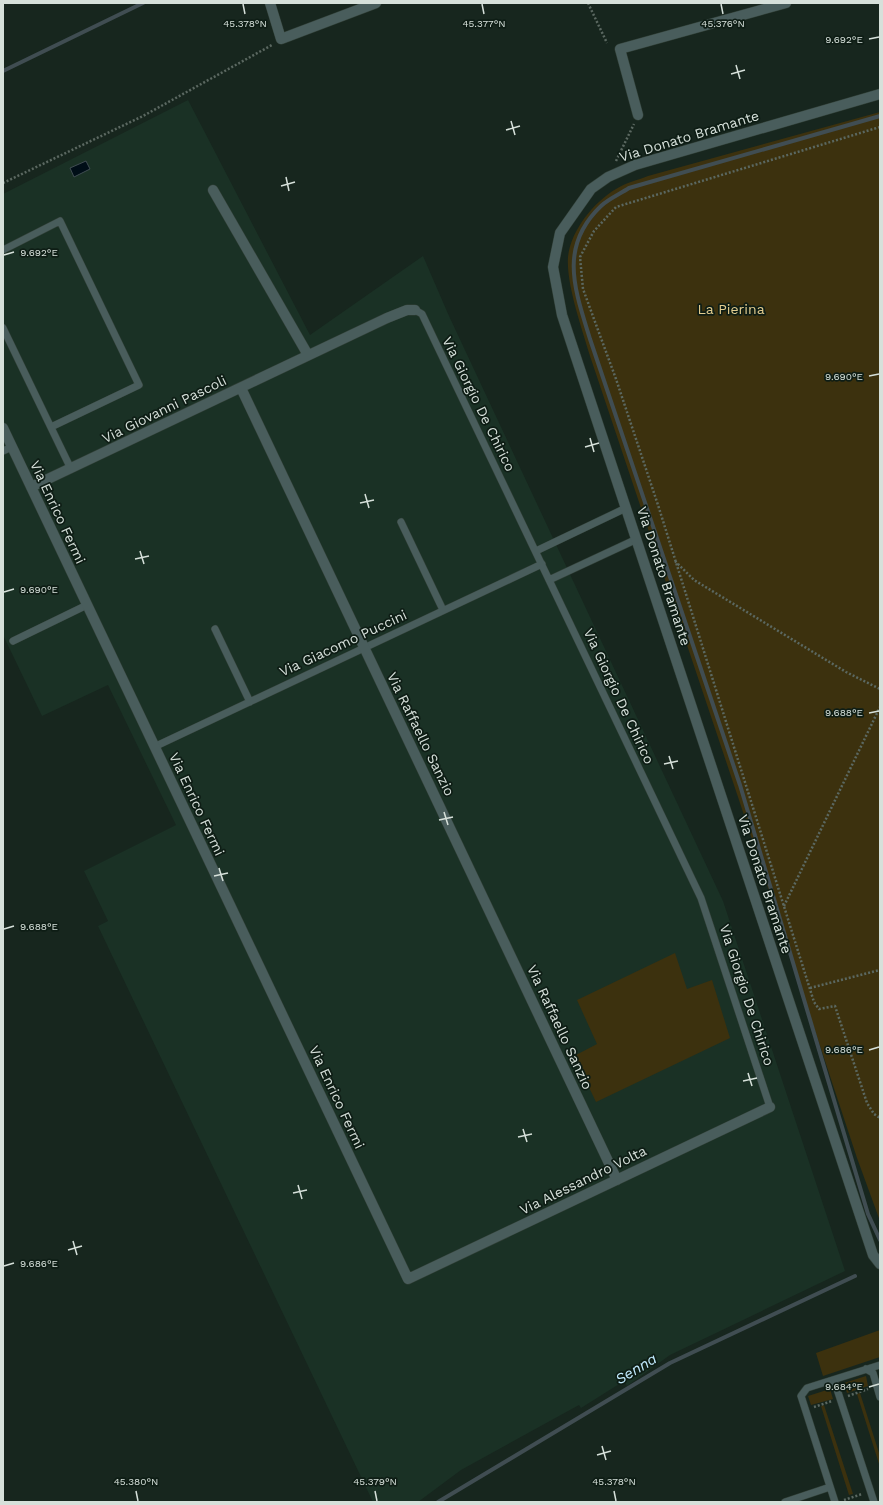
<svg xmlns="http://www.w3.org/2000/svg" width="883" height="1505" font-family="'Work Sans',sans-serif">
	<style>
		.built { fill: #1a3125 }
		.green { fill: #3c310e }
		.water { fill: #000e17; stroke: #404d52 }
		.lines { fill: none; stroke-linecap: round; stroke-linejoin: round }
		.stream { stroke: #404d52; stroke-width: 4 }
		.lane-casing { stroke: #324038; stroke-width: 8 }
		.street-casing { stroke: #324038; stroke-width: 11 }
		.path { stroke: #5b6861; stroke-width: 2.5; stroke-dasharray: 2 2; stroke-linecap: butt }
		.lane { stroke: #495d5c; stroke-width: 7 }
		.street { stroke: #495d5c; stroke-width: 10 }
		.ticks { fill: none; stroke: #d6e0da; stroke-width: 1.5 }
		.labels { text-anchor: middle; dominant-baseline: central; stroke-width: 3.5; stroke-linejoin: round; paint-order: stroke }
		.street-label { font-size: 14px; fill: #d6e0da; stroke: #0e1d15 }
		.park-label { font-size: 14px; fill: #e2cc8e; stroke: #0e1d15 }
		.water-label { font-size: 15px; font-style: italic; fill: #c1eafd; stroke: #0e1d15 }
		.ticks-label { font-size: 10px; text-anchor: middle; fill: #d6e0da; stroke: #0e1d15; stroke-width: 3.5; stroke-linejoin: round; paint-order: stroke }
	</style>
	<rect width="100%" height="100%" fill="#17261e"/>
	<!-- built -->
	<path class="built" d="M188 100 310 335 423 256 449 316 723 901 845 1271 670 1355 627 1386 624 1381 581 1408 579 1405 461 1470 418 1502H373L98 926 108 921 84 871 176 825 108 685 42 716 3 635V194Z"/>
	<!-- green -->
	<path class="green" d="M880 112V1221L857 1158 738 797 590 356C582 329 566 284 568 257 571 230 594 202 616 189 625 183 638 180 648 176Z
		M675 953 687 989 712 980 730 1038 596 1102 574 1056 597 1044 577 1000Z
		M880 1330V1357L823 1376 816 1353Z
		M866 1376 868 1386 847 1393 844 1383Z
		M830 1389 833 1399 811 1405 808 1396Z
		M860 1393 880 1456V1467L857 1394Z
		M824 1405 853 1494 849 1495 821 1406Z"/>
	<!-- water -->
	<path class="water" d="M86 161 90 169 74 177 70 168Z"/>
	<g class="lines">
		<!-- stream -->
		<path class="stream" d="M3 71 143 3
			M880 116 629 188C620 194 608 199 601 206 558 247 575 290 590 339L740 785 868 1214 880 1240
			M438 1502 670 1363 855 1276"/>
		<defs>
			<path id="lane" d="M3 250 60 221 139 385 51 427
				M415 310 422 314 432 335 701 898 770 1107
				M3 328 71 469
				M3 451 12 447
				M401 522 443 610
				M536 551 626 508
				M549 580 637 539
				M215 629 250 702
				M13 641 87 605
				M154 747 542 564
				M866 1369 873 1373 880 1397
				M834 1380 874 1502
				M785 1502 830 1487
				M835 1502 801 1396 807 1388 880 1365"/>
			<path id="street" d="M270 3 281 39 376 3
				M880 94 635 165 608 177 591 189 560 233 553 267 562 315 873 1255 880 1264
				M638 115 620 49 786 3
				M213 190 308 355
				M241 388 617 1180
				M3 428 408 1279 770 1107
				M31 487 387 318 407 310H415"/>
		</defs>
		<!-- lane casing -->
		<use href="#lane" class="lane-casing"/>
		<!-- street casing -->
		<use href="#street" class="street-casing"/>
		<!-- path -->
		<path class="path" d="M588 3 607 43
			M880 127 616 207 594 231 580 257 583 289 616 379 658 505 814 1002 819 1009 835 1006 867 1103 874 1114 880 1118
			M616 161 634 124
			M3 183 143 116 272 45
			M675 561 694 580 846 672 880 689
			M784 906 880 707
			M810 988 880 970
			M848 1396 868 1389
			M814 1407 832 1401
			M844 1500 862 1494"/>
		<!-- lane -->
		<use href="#lane" class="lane"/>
		<!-- street -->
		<use href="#street" class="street"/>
	</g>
	<!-- ticks -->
	<path class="ticks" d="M243 4 245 14M482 4 484 14M721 4 723 14M869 39 879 37M736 65 740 79M731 74 745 70M511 121 515 135M506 130 520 126M286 177 289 191M281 186 295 182M4 255 14 252M869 376 879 374M590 438 594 452M585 447 599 443M365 494 369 508M360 503 374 500M140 551 144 564M135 559 149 556M4 592 14 589M869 713 879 711M669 756 673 769M664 764 678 761M444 812 448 825M439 820 453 817M219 868 223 881M214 876 228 873M4 929 14 926M869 1050 879 1047M748 1073 752 1086M743 1081 757 1078M523 1129 527 1142M518 1137 532 1134M298 1185 302 1199M293 1193 307 1190M73 1241 77 1255M68 1250 82 1246M4 1266 14 1263M869 1387 879 1384M602 1446 606 1460M597 1455 611 1451M136 1491 138 1501M375 1491 377 1501M614 1491 616 1501"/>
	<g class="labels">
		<!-- street labels -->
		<g class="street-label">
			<text transform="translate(689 136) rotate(-17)">Via Donato Bramante</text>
			<text transform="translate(479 404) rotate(64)">Via Giorgio De Chirico</text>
			<text transform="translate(164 409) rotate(-26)">Via Giovanni Pascoli</text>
			<text transform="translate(58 512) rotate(65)">Via Enrico Fermi</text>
			<text transform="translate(664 576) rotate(72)">Via Donato Bramante</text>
			<text transform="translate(343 643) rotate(-25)">Via Giacomo Puccini</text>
			<text transform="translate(619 696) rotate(65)">Via Giorgio De Chirico</text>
			<text transform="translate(421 734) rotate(64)">Via Raffaello Sanzio</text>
			<text transform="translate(197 804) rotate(65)">Via Enrico Fermi</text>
			<text transform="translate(765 884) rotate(72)">Via Donato Bramante</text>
			<text transform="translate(747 995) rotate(72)">Via Giorgio De Chirico</text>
			<text transform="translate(560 1027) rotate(65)">Via Raffaello Sanzio</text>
			<text transform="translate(337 1097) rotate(65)">Via Enrico Fermi</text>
			<text transform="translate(583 1180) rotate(-26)">Via Alessandro Volta</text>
		</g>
		<!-- park labels -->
		<g class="park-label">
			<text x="731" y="309">La Pierina</text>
		</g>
		<!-- water labels -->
		<g class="water-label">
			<text transform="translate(636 1369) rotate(-31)">Senna</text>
		</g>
	</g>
	<g class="ticks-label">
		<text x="245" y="27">45.378°N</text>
		<text x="484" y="27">45.377°N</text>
		<text x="723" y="27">45.376°N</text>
		<text x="844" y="43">9.692°E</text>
		<text x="39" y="256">9.692°E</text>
		<text x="844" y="380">9.690°E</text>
		<text x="39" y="593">9.690°E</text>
		<text x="844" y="716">9.688°E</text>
		<text x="39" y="930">9.688°E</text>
		<text x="844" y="1053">9.686°E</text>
		<text x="39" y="1267">9.686°E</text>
		<text x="844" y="1390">9.684°E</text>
		<text x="136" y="1485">45.380°N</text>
		<text x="375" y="1485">45.379°N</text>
		<text x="614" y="1485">45.378°N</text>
	</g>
	<!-- border -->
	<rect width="883" height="1505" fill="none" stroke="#d6e0da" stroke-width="8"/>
</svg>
